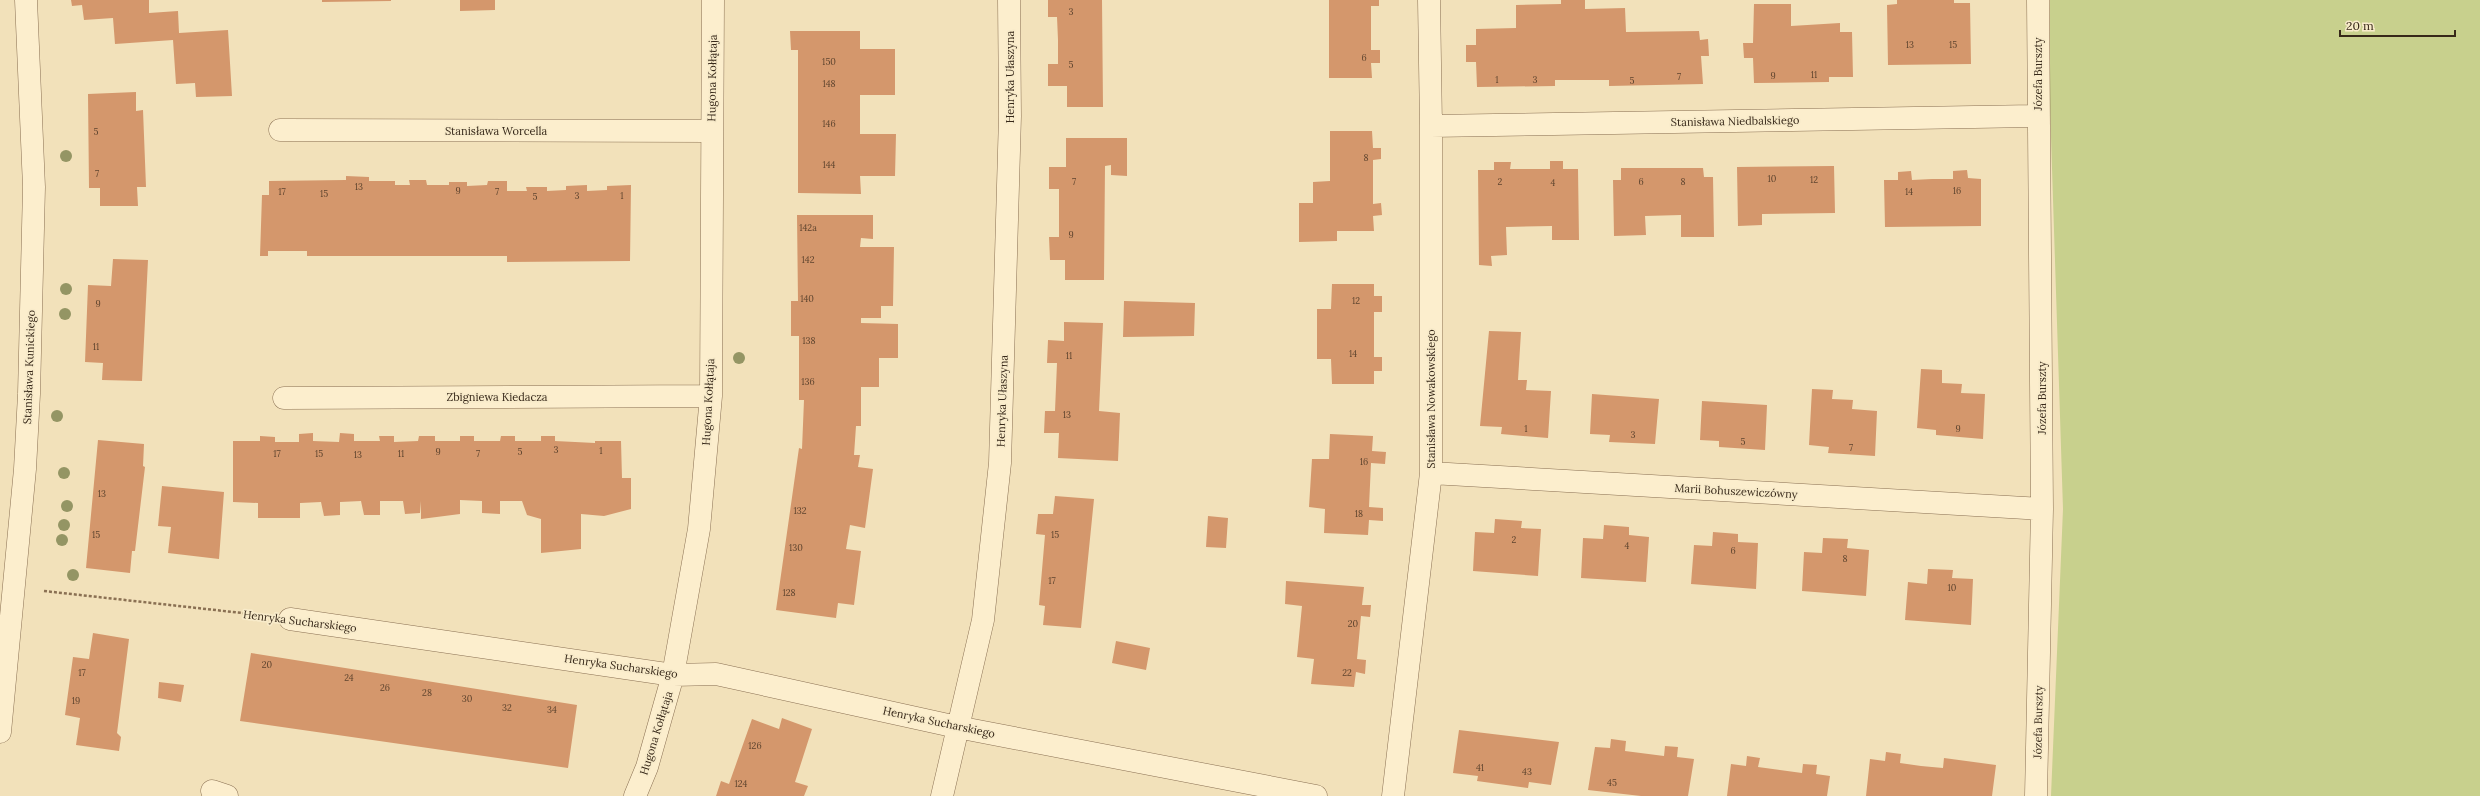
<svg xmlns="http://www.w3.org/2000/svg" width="2480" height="796" font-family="Lora,serif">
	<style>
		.green { fill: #c8d08d }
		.building { fill: #d4976c }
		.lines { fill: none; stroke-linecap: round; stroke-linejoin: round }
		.minor-casing { stroke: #8a7053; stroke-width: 23 }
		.path { stroke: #8a7053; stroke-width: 2.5; stroke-dasharray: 3 2; stroke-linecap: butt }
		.minor { stroke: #fceecd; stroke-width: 22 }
		.tree { fill: #949564 }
		.labels { text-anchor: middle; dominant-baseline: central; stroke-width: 3.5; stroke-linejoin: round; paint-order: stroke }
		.number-label { font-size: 9px; fill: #5e442e }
		.street-label { font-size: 11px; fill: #372819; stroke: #f8ebca }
	</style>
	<rect width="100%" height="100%" fill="#f2e1ba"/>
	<!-- green -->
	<path class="green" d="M2050 0H2480V796H2051L2063 509 2050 106Z"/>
	<!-- building -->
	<path class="building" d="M71 0H149V13L178 11 179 33 228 30 232 96 196 97 195 83 176 84 173 40 115 44 113 18 84 20 82 5 72 6Z
		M322 0H391V1L322 2Z
		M460 0H495V10L460 11Z
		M1048 0H1102L1103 107H1067V86H1048V64H1058V40L1057 17H1048Z
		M1329 0H1379V6H1371V50H1380V63H1371L1372 78H1329Z
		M1561 0H1585V9L1625 8 1626 32 1699 31 1700 40 1708 39 1709 56H1701L1703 84 1609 86V80H1555V86L1477 87 1476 62H1466V45H1476V29L1516 28V5L1561 4Z
		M1897 0H1954V3H1970L1971 64 1888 65 1887 5 1897 4Z
		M1754 4H1791V26L1840 23V32H1852L1853 77H1829V82L1754 83 1753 58H1744L1743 43H1753Z
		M790 31H860V49H895V95H860V134H896L895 176H860L861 194 798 193V50H791Z
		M136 92V111L143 110 146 187H137L138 206H100V188H89L88 94Z
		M1330 131H1372L1373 148H1381V159L1373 160V204L1381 203 1382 215 1373 216 1374 231H1337V241L1299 242V203H1313V182L1330 181Z
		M1066 138H1127V176L1111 175V165L1105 166 1104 280H1065V260H1050L1049 237H1059V189H1049V167H1066Z
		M1550 161H1563V169H1578L1579 240H1552V226L1506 227 1507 255 1491 256 1492 266 1479 265 1478 170H1494V162H1511L1510 169H1550Z
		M1834 166 1835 213 1762 214V225L1738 226 1737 167Z
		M1621 168H1703L1704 177H1713L1714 237H1681V215L1645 216 1646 235 1614 236 1613 180H1621Z
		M1967 170 1968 178 1981 179V226L1885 227 1884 180H1898V172L1911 171 1912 180 1932 179H1953V171Z
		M346 176 369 177V181H395V185H410L409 180H426L427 185H449V182H467V186L487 185 488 181H507V191H527L526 187H547V191L566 190V186L587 185V191L607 190V186L631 185 630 261 507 262V256H307V251H268V256H260L262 195H269V181L346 180Z
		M797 215H873V239L861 238 860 247H894L893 306H881V318H861V323L898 324V358H879V387H861V426H856L854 455H860L858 467 873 469 865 528 850 525 846 549 861 551 854 605 838 603 836 618 776 610 799 448 802 449 804 400H799V336H791V301H798Z
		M113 259 148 260 142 381 102 380 103 363 85 362 88 285 111 286Z
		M1332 284H1374V296H1382V312H1374V357H1382V371H1374V384H1332L1331 359H1317V309H1331Z
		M1124 301 1195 303 1194 336 1123 337Z
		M1064 322 1103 323 1099 411 1120 413 1118 461 1058 458 1059 433H1044L1045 411H1055L1057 363H1047L1048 340 1064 341Z
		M1489 331 1521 332 1518 380H1527L1526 390 1551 391 1548 438 1501 434 1502 427 1480 426Z
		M1921 369 1942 370V383L1962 384 1961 393 1985 394 1983 439 1936 435V430L1917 428Z
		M1812 389 1833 390 1832 399 1853 400 1852 409 1877 411 1875 456 1828 453 1829 447 1809 445Z
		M1592 394 1659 399 1655 444 1609 442 1610 435 1590 434Z
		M1702 401 1767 405 1765 450 1719 447V441L1700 440Z
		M313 433V441L339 442 340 433 354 434V441H380L379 436H394V442L418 441 419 436H435V441H460V436H474V441H500L501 436H515V441H541V436H555V441L595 443V441H621L622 478H631V509L604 516 581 514V549L541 553V519L527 515 522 501H500V514L482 513V501L460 500V514L421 519V501L420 513 405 514 403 501H380V515H364L361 501 340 502V515L324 516 321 502 300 503V518H258V503L233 502V441H260V436L275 437V442H299V434Z
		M1330 434 1373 436 1372 451 1386 452 1385 464 1371 463 1369 507 1383 508V521L1369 520 1368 535 1324 533 1325 509 1309 507 1312 459H1329Z
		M98 440 144 444 143 466 145 467 135 551H132L130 573 86 568Z
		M162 486 224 492 219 559 168 553 171 527 158 526Z
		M1055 496 1094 499 1081 628 1043 625 1045 606 1039 605 1045 535 1036 534 1038 514H1053Z
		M1208 516 1228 518 1226 548 1206 547Z
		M1495 519 1522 521 1521 528 1541 529 1538 576 1473 571 1475 532 1494 533Z
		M1604 525 1629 527V535L1649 537 1646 582 1581 578 1583 538 1603 539Z
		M1713 532 1738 534V542L1758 543 1756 589 1691 584 1694 545 1712 546Z
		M1823 538 1848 539 1847 548 1869 550 1866 596 1802 591 1804 552 1822 553Z
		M1928 569 1953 570 1952 578 1973 579 1971 625 1905 620 1908 582 1927 584Z
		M1286 581 1364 587 1362 605H1371L1370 617 1361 616 1357 659 1366 660 1365 674 1356 672 1354 687 1311 684 1314 659 1297 657 1302 606 1285 604Z
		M93 633 129 639 117 733 121 737 119 751 76 745 80 718 65 715 73 657 89 659Z
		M1116 641 1150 648 1146 670 1112 663Z
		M251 653 577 705 568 768 240 721Z
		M159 682 184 685 181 702 158 698Z
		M782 718 812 729 795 782 808 786 804 796H716L721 781 729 784 752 719 779 729Z
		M1459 730 1559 742 1551 785 1529 782 1528 788 1477 781 1478 776 1453 773Z
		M1611 739 1626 741 1625 751 1664 756 1665 746 1678 747 1677 757 1694 759 1688 796H1641L1588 790 1595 747 1610 748Z
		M1886 752 1901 754 1900 763 1921 766 1943 768 1944 758 1996 765 1992 796H1866L1870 759 1885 761Z
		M1747 756 1760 758 1758 767 1802 773 1803 764 1817 765 1816 774 1830 776 1827 796H1727L1731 764 1746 766Z"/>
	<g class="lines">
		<defs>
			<path id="minor" d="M1431 126 2038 116
				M280 130 712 131
				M284 398 711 396
				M1431 473 2042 509
				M290 619 673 675 716 674 957 727 1316 796
				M0 732 25 469 29 394 34 187 26 0
				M212 791 227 796
				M635 796 647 767 673 675 699 529 711 396 713 0
				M942 796 983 620 1000 463 1010 116 1009 0
				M1393 796 1431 473V126L1429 0
				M2036 796 2042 509 2038 0"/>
		</defs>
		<!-- minor casing -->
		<use href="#minor" class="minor-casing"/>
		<!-- path -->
		<path class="path" d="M44 591 260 615"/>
		<!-- minor -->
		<use href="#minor" class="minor"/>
	</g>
	<!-- trees -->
	<g class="tree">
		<circle cx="66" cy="156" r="6"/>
		<circle cx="66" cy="289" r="6"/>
		<circle cx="65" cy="314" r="6"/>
		<circle cx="739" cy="358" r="6"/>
		<circle cx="57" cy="416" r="6"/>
		<circle cx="64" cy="473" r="6"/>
		<circle cx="67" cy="506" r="6"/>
		<circle cx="64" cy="525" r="6"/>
		<circle cx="62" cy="540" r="6"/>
		<circle cx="73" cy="575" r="6"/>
	</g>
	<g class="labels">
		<!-- number labels -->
		<g class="number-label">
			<text x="1071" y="11">3</text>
			<text x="1910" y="44">13</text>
			<text x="1953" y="44">15</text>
			<text x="1364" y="57">6</text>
			<text x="829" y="61">150</text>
			<text x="1071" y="64">5</text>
			<text x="1814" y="74">11</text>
			<text x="1773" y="75">9</text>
			<text x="1679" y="76">7</text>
			<text x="1497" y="79">1</text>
			<text x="1535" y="79">3</text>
			<text x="1632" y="80">5</text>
			<text x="829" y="83">148</text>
			<text x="829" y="123">146</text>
			<text x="96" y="131">5</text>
			<text x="1366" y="157">8</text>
			<text x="829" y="164">144</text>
			<text x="97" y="173">7</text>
			<text x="1772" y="178">10</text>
			<text x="1814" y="179">12</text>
			<text x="1074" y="181">7</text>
			<text x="1500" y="181">2</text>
			<text x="1641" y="181">6</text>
			<text x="1683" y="181">8</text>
			<text x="1553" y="182">4</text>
			<text x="359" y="186">13</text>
			<text x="458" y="190">9</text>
			<text x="1957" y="190">16</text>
			<text x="282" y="191">17</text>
			<text x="497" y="191">7</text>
			<text x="1909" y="191">14</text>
			<text x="324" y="193">15</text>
			<text x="577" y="195">3</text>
			<text x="622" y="195">1</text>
			<text x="535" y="196">5</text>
			<text x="808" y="227">142a</text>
			<text x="1071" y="234">9</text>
			<text x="808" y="259">142</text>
			<text x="807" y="298">140</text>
			<text x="1356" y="300">12</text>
			<text x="98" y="303">9</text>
			<text x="809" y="340">138</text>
			<text x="96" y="346">11</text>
			<text x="1353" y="353">14</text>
			<text x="1069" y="355">11</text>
			<text x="808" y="381">136</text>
			<text x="1067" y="414">13</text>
			<text x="1526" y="428">1</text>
			<text x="1958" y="428">9</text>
			<text x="1633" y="434">3</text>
			<text x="1743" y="441">5</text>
			<text x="1851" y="447">7</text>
			<text x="556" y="449">3</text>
			<text x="601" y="450">1</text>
			<text x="438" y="451">9</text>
			<text x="520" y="451">5</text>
			<text x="277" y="453">17</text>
			<text x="319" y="453">15</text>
			<text x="401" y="453">11</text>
			<text x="478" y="453">7</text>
			<text x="358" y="454">13</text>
			<text x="1364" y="461">16</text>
			<text x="102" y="493">13</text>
			<text x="800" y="510">132</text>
			<text x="1359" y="513">18</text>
			<text x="96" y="534">15</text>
			<text x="1055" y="534">15</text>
			<text x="1514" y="539">2</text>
			<text x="1627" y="545">4</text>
			<text x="796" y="547">130</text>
			<text x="1733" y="550">6</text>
			<text x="1845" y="558">8</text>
			<text x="1052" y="580">17</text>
			<text x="1952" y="587">10</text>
			<text x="789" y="592">128</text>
			<text x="1353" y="623">20</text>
			<text x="267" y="664">20</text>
			<text x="82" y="672">17</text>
			<text x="1347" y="672">22</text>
			<text x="349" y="677">24</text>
			<text x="385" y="687">26</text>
			<text x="427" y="692">28</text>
			<text x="467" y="698">30</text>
			<text x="76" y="700">19</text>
			<text x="507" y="707">32</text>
			<text x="552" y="709">34</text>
			<text x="755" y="745">126</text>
			<text x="1480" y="767">41</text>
			<text x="1527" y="771">43</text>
			<text x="1612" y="782">45</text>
			<text x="741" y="783">124</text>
		</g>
		<!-- street labels -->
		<g class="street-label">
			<text transform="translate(2038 74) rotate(-90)">Józefa Burszty</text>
			<text transform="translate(1010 77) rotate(-90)">Henryka Ułaszyna</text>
			<text transform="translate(712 78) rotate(-89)">Hugona Kołłątaja</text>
			<text transform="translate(1735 121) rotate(-1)">Stanisława Niedbalskiego</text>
			<text x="496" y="131">Stanisława Worcella</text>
			<text transform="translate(29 367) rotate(-88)">Stanisława Kunickiego</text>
			<text x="497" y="397">Zbigniewa Kiedacza</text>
			<text transform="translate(2042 398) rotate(-90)">Józefa Burszty</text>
			<text transform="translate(1431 399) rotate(-90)">Stanisława Nowakowskiego</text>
			<text transform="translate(1002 401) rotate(-88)">Henryka Ułaszyna</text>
			<text transform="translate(708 402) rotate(-87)">Hugona Kołłątaja</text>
			<text transform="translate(1736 491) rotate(3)">Marii Bohuszewiczówny</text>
			<text transform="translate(300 621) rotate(7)">Henryka Sucharskiego</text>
			<text transform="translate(621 666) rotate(8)">Henryka Sucharskiego</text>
			<text transform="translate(939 722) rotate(12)">Henryka Sucharskiego</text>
			<text transform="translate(2038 722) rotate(-89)">Józefa Burszty</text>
			<text transform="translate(656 733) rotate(-73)">Hugona Kołłątaja</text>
		</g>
	</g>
	<!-- scale -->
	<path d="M2340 30v6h115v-6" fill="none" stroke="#372819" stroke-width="2"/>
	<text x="2346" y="30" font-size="12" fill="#372819" stroke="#f8ebca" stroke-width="3" paint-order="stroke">20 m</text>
</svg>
